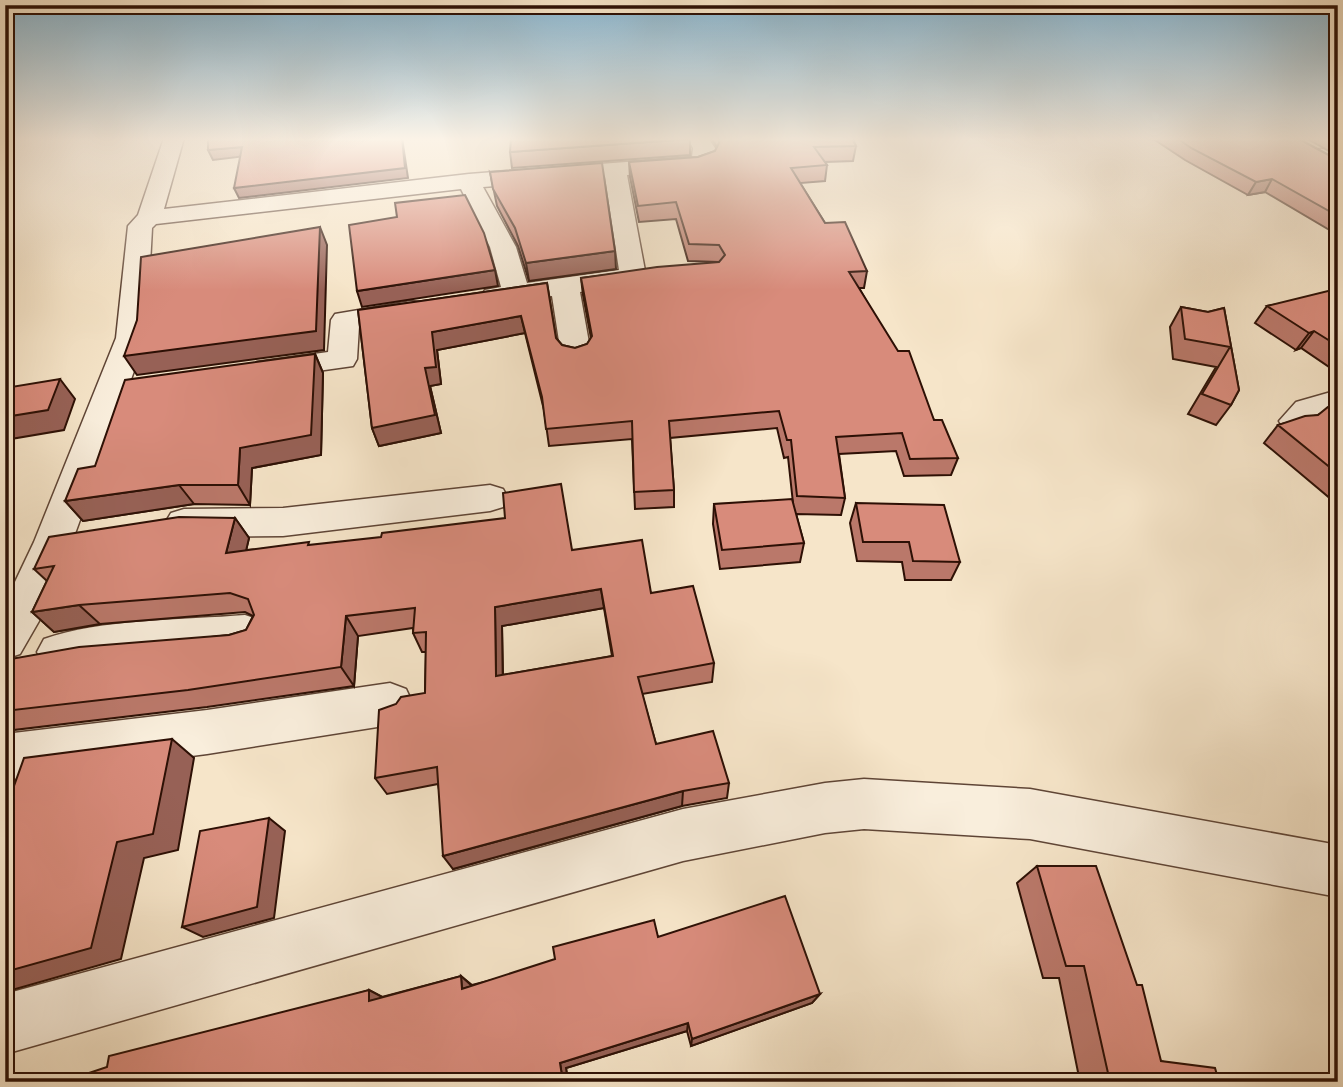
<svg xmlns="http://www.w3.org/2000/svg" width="1343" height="1087" font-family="'IM FELL DW Pica',serif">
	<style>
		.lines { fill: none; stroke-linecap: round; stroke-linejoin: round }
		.minor-casing { stroke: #5f4536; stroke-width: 3 }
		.minor { fill: #f9eedc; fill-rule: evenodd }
		.wall { fill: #ba786a; stroke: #2d1005; stroke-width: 2; fill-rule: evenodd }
		.shaded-wall { fill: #976156; stroke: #2d1005; stroke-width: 2 }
		.building { fill: #d88b7b; stroke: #2d1005; stroke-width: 2; fill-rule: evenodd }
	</style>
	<rect width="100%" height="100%" fill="#f6e5c9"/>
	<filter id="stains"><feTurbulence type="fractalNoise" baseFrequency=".00286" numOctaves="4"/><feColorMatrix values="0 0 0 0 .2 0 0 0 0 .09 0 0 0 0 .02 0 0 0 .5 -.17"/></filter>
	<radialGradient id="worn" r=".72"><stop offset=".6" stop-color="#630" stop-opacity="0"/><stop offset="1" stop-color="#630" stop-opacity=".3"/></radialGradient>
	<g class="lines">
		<defs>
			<path id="minor" d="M164 138H184L164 209 469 174 692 157 693 148 688 138H708L715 148 716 159C704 175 648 174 627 175L646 276 642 282 580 292 591 354 587 360 576 363 565 360 561 354 552 296 495 304 485 302 481 296 485 290 501 287 490 247 461 189 156 224 152 228 146 338 72 542 39 621 20 654 5 659V603L34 542 116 338 128 226 138 215ZM605 177 619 270 527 283 516 247 483 187Z
				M1338 148V160H1307L1304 155 1307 150Z
				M412 301 422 303 426 309 422 315 359 326 357 359 353 366 268 378 257 376 253 369 257 362 328 352 331 320 335 314Z
				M1338 390V411C1333 412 1325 414 1320 416 1304 426 1308 435 1284 429L1279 421 1296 402Z
				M490 485 503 489 508 498 503 507 490 511 283 536 184 537 171 533 165 523 171 513 184 509 283 508Z
				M245 615 260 620 266 633 260 646 245 651 100 663 59 671 44 665 37 652 44 639C99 619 185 620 245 615Z
				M390 683 406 689 413 704 406 719 390 725 207 754 5 780V734L207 710Z
				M864 779 1030 789 1338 845V897L1030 839 864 829 825 833 683 861 5 1054V994L683 809 825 783Z"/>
		</defs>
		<!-- minor casing -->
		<use href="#minor" class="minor-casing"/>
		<!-- minor -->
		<use href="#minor" class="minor"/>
	</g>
	<!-- wall -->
	<path class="wall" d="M711 138H852L856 146 853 161 825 162 827 165 825 181 800 183 825 223 867 271 864 288H859L934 420 958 458 951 475 904 476 896 451 839 454 845 498 841 515 796 514 804 543 800 562 720 569 713 524 714 504 793 503 788 457 784 458 777 428 670 438 674 490V507L635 509 632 439 549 446 544 410 525 333 437 350 441 384 430 386 441 433 379 446 372 428 358 310 547 283 556 338 562 345 575 348 587 344 591 338 583 295 581 278 719 262 688 261 676 219 639 222 630 177 629 162 698 157 715 151 717 147Z
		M1152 138H1297L1338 160V235L1265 192 1248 195 1185 160Z
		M1306 138H1338V156Z
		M690 139V155L512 168 510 152Z
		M490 172 616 269 529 281 518 246 497 206Z
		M1338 293V373L1301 348 1296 350 1255 323 1267 306Z
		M1181 307 1208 312 1224 308 1239 390 1231 405 1216 425 1188 414 1216 367 1173 359 1170 327Z
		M315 354 323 373 321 455 252 468 250 505 194 504 83 521 65 501 95 466Z
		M1338 404V505L1264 443 1278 425 1318 415Z
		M856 503 960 562 951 580H905L902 562 857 561 850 523Z
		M235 518 249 538 246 550 311 545 572 550 651 593 714 663 712 682 642 694 656 744 729 783 727 798 682 806 453 869 438 784 387 794 375 778 425 693 426 652H422L413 633V628L358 636 354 686 207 707 5 731V660L229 635 246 630 253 616 245 612 100 624 54 632 32 612 47 581 34 569ZM604 608 612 656 503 675 502 626Z
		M1037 866 1161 1061 1219 1082H1080L1059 978H1043L1017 883Z
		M658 937 820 994 812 1003 691 1046 687 1031 566 1068 568 1082H62L369 990 382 997 461 976 472 985Z"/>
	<!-- shaded-wall -->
	<path class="shaded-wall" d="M402 138 408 178 239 198 234 188Z
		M242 147 246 156 213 160 208 150Z
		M1272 179 1265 192 1248 195 1256 182Z
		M320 227 327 245 324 350 137 375 124 356Z
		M615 251 616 269 529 281 526 263Z
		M495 270 498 286 362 307 357 291Z
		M521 316 525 333 437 350 441 384 430 386 441 433 379 446 372 428 425 368 432 332Z
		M1314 331 1301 348 1296 350 1309 333Z
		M315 354 323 373 321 455 252 468 250 505 238 485 240 448Z
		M60 379 75 399 64 430 5 440V417Z
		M179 485 194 504 83 521 65 501Z
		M235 518 249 538 241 573 226 553Z
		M601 589 604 608 502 626 503 694 496 676 495 607Z
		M79 605 100 624 54 632 32 612Z
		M346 616 358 636 354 686 341 667Z
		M172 739 194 758 178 850 144 858 121 959 5 992V972L117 842Z
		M683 791 682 806 453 869 443 856Z
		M269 818 285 831 274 918 203 937 182 927Z
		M461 976 472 986 462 989Z
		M369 990 386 999 369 1001Z
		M820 994 812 1003 691 1046 692 1039Z
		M688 1023 687 1031 566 1068 568 1082H563L560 1063Z"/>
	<!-- building -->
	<path class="building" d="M208 138H402L405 168 234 188 242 147 208 150Z
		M511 138H690V139L510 152Z
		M719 138H852L856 146 814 147 827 165 791 168 825 223 845 222 867 271 849 272 898 351H909L934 420H942L958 458 910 459 902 433 836 437 845 498 797 496 791 440H787L779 411 669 421 674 490 634 492 632 421 546 429 542 397 521 316 432 332 436 367 425 368 435 415 372 428 358 310 547 283 556 338 562 345 575 348 587 344 592 336 581 278 657 267 719 262 725 255 719 245 689 244 676 202 638 206 629 162 698 157 715 151 719 143Z
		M1177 138H1297L1338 160V216L1272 179 1256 182 1191 148Z
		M602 163 615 251 526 263 515 228 493 189 490 172Z
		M465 195 484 233 495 270 357 291 349 225 397 217 395 203Z
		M320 227 316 331 124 356 137 320 141 257Z
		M1332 290 1338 293V346L1314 331 1309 333 1267 306Z
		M1181 307 1208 312 1224 308 1239 390 1231 405 1202 394 1230 347 1185 339Z
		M315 354 311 435 240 448 238 485H179L65 501 78 469 95 466 125 380Z
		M60 379 48 410 5 417V388Z
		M1338 404V474L1278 425 1305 416 1318 415 1328 407Z
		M561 484 572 550 642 540 651 593 693 586 714 663 638 677 656 744 713 731 729 783 683 791 443 856 437 767 375 778 379 710 396 704 401 697 425 693 426 632 413 633 415 608 346 616 341 667 188 690 5 711V660L79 647 229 635 246 630 254 615 248 599 230 593 79 605 32 612 54 566 34 569 49 537 179 517 235 518 226 553 309 542 308 545 381 537 382 533 505 518 503 493ZM601 589 613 656 496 676 495 607Z
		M792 499 804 543 722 550 714 504Z
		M856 503 944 505 960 562 913 561 909 542H863Z
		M172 739 153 834 117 842 91 948 5 972V811L24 758Z
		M269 818 257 907 182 927 200 831Z
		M1037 866H1096L1137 985H1142L1161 1061 1215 1068 1219 1082H1110L1084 966H1066Z
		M785 896 820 994 692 1039 688 1023 560 1063 563 1082H62L107 1067 109 1056 369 990V1001L461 976 462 989 555 959 553 947 654 920 658 937Z"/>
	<!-- sky -->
	<linearGradient id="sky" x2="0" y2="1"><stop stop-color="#8ab8d3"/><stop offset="0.48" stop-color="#fbf3e7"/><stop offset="1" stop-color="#fbf3e7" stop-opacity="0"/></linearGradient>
	<rect width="1343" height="290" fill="url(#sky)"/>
	<!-- margin -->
	<rect width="1343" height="1087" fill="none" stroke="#f6e5c9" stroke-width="28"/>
	<rect x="7" y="7" width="1329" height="1073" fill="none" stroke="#2d1005" stroke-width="3.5"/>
	<rect x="14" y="14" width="1315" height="1059" fill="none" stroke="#2d1005" stroke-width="2"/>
	<rect width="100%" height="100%" filter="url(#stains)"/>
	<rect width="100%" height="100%" fill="url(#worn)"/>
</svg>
